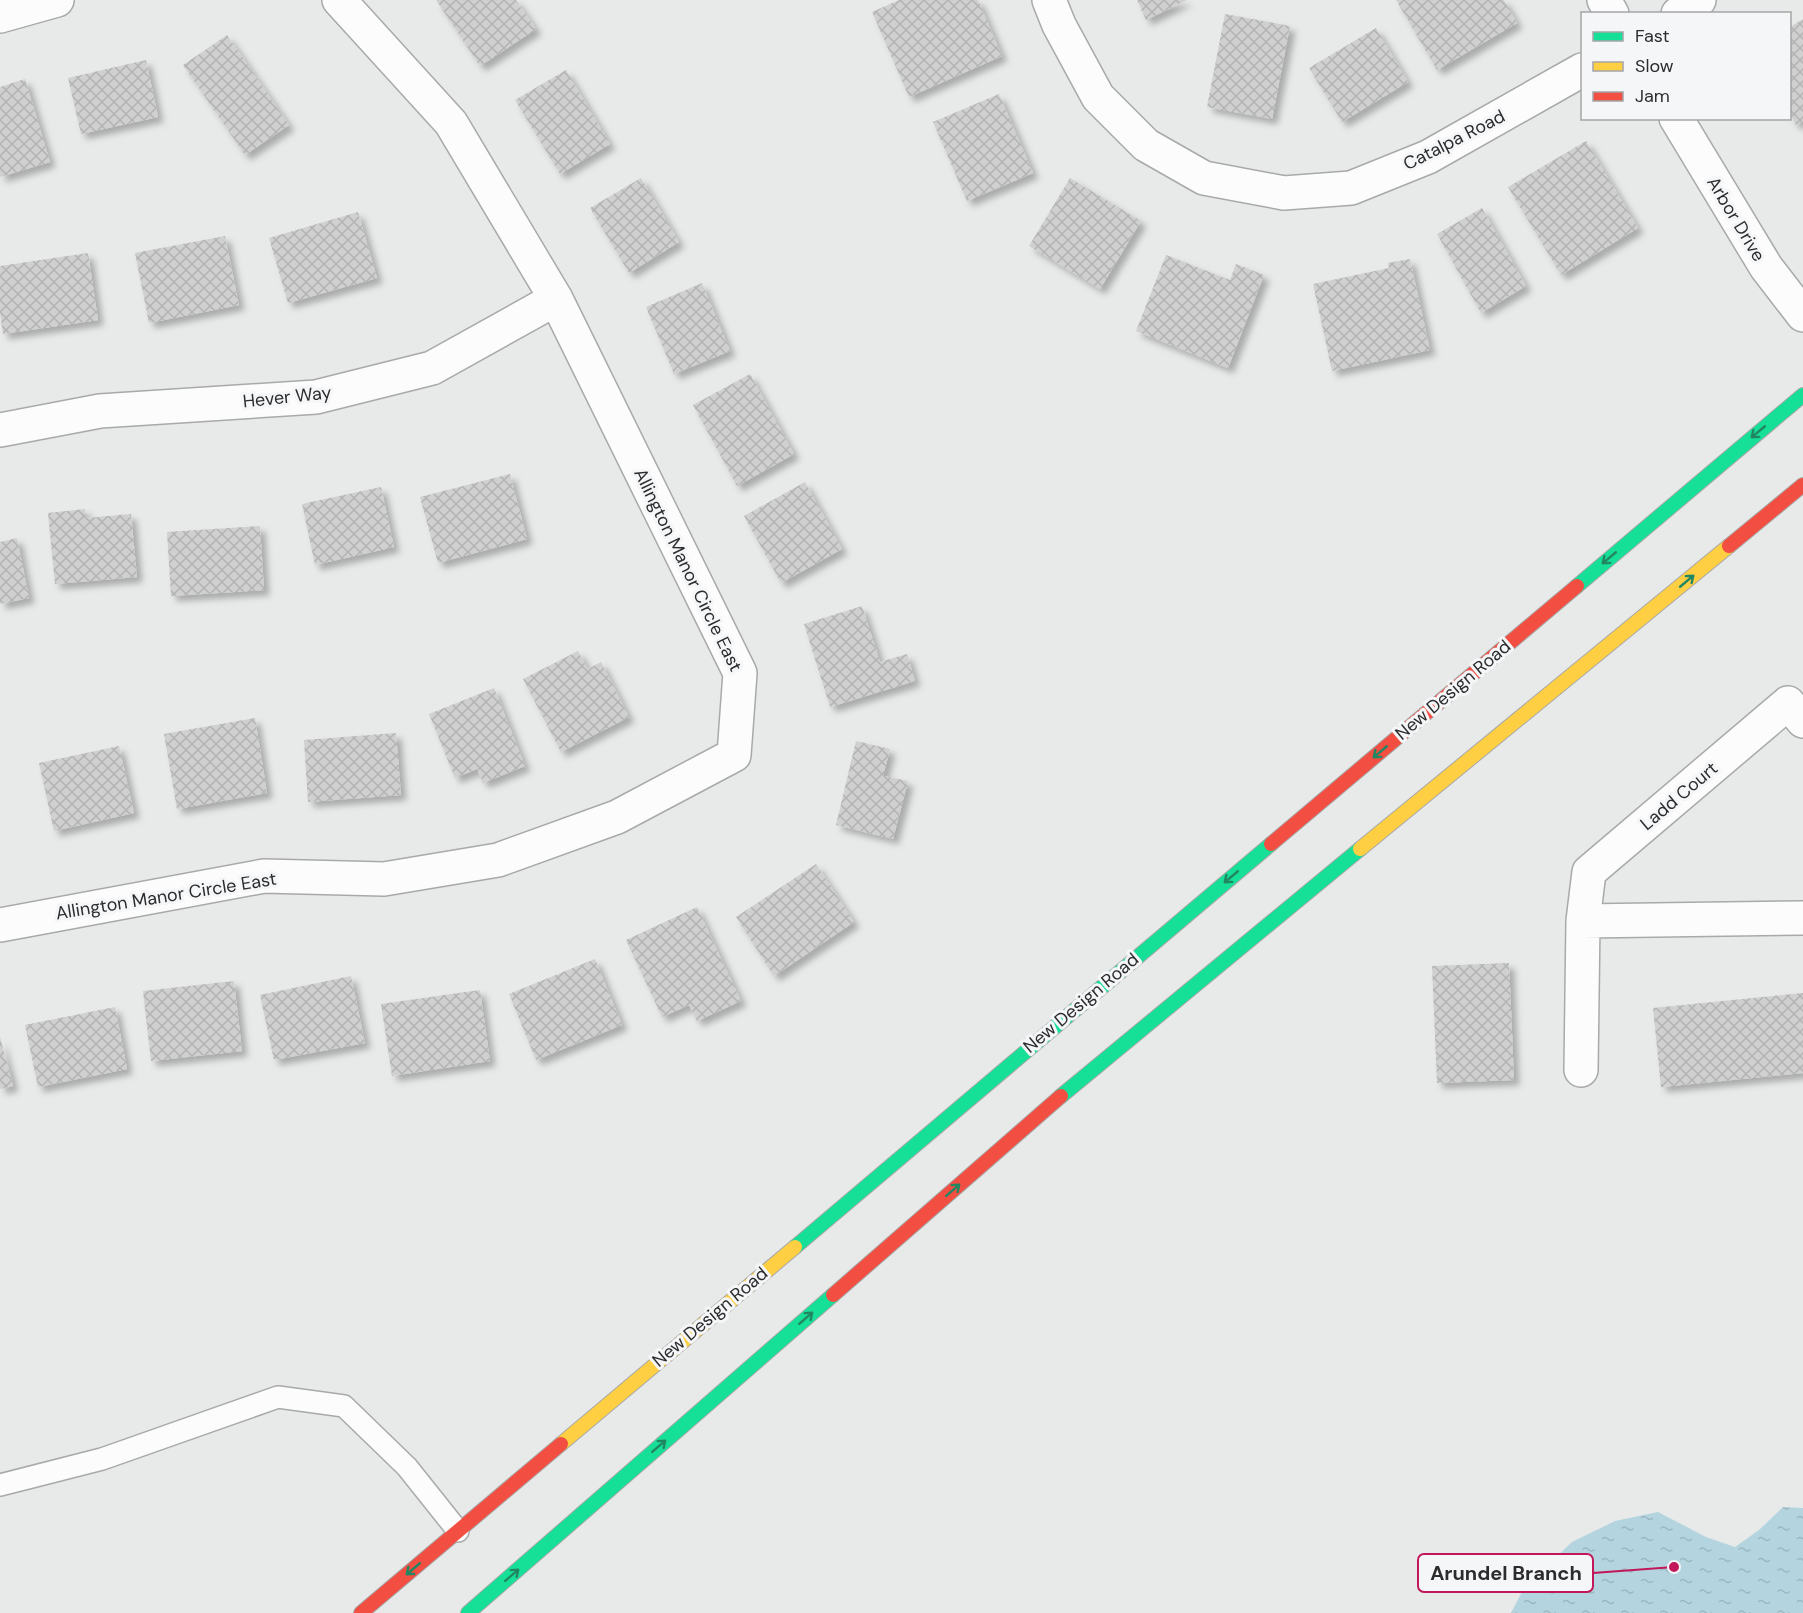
<svg xmlns="http://www.w3.org/2000/svg" width="1803" height="1613" font-family="'DM Sans',sans-serif">
	<style>
		.water { fill: url(#water-ripples) }
		.building { fill: url(#building-cross-hatch); filter: url(#shadow) }
		.lines { fill: none; stroke-linecap: round; stroke-linejoin: round }
		.lane-casing { stroke: #a8a9a9; stroke-width: 24 }
		.street-casing { stroke: #a8a9a9; stroke-width: 36 }
		.fast-casing { stroke: #a8a9a9; stroke-width: 16 }
		.slow-casing { stroke: #a8a9a9; stroke-width: 16 }
		.jam-casing { stroke: #a8a9a9; stroke-width: 16 }
		.lane { stroke: #fcfcfc; stroke-width: 21 }
		.street { stroke: #fcfcfc; stroke-width: 33 }
		.fast { stroke: #16e098; stroke-width: 14 }
		.slow { stroke: #ffcf43; stroke-width: 14 }
		.jam { stroke: #f24e42; stroke-width: 14 }
		.oneway { stroke: #218662 }
		.labels { text-anchor: middle; dominant-baseline: central; stroke-width: 6; stroke-linejoin: round; paint-order: stroke }
		.street-label { font-size: 18px; fill: #2c2c2d; stroke: #f5f6f8 }
		.leader { fill: none; stroke: #c2185b; stroke-width: 2 }
		.callout-dot { fill: #c2185b; stroke: #f5f6f8; stroke-width: 2 }
		.callout { fill: #f5f6f8; stroke: #c2185b; stroke-width: 2 }
		.callout-label { font-size: 20px; text-anchor: middle; font-weight: bold; fill: #2c2c2d }
	</style>
	<defs>
		<pattern id="water-ripples" width="26" height="14" patternUnits="userSpaceOnUse" patternTransform="scale(1.5)"><rect width="26" height="14" fill="#b4d5df"/><path d="M2 4q2-2 4 0t4 0M15 11q2-2 4 0t4 0" fill="none" stroke="#9bb7c0"/></pattern>
		<pattern id="building-cross-hatch" width="8" height="8" patternUnits="userSpaceOnUse" patternTransform="scale(1.5)"><rect width="8" height="8" fill="#d0d0d1"/><path d="M0 0l8 8M0 8l8-8" fill="none" stroke="#b3b3b4"/></pattern>
		<filter id="shadow"><feDropShadow dx="5.5" dy="5.5" stdDeviation="3" flood-color="#0004"/></filter>
	</defs>
	<rect width="100%" height="100%" fill="#e8e9e9"/>
	<!-- water -->
	<path class="water" d="M1783 1507 1803 1508V1613H1511L1524 1588 1572 1542 1615 1521 1658 1512 1706 1537 1735 1547 1759 1530Z"/>
	<!-- building -->
	<path class="building" d="M436 0H516L536 29 480 66Z
		M899 0H978L1002 56 909 97 872 12Z
		M1137 0H1187L1146 20Z
		M1396 0H1504L1517 23 1437 70Z
		M1225 14 1290 26 1272 119 1207 107Z
		M1803 19V121L1796 125 1790 114V27Z
		M1376 28 1408 82 1342 122 1309 68Z
		M227 35 289 125 245 155 183 65Z
		M146 60 158 117 81 134 68 78Z
		M566 70 610 144 560 174 515 100Z
		M25 79 50 162 0 177V87Z
		M999 94 1033 173 967 201 933 122Z
		M1586 141 1638 228 1561 275 1508 187Z
		M641 178 679 242 629 273 590 208Z
		M1070 178 1141 221 1100 289 1029 246Z
		M1482 208 1526 286 1481 313 1437 234Z
		M358 212 377 278 288 303 269 238Z
		M225 236 239 305 149 323 135 253Z
		M88 253 98 320 3 334 0 313V266Z
		M1166 255 1230 280 1236 264 1264 275 1228 368 1136 331Z
		M1410 259 1430 350 1332 371 1313 284 1389 268 1388 263Z
		M702 283 730 351 674 374 646 307Z
		M750 374 794 454 737 486 693 405Z
		M510 474 527 539 438 563 420 497Z
		M805 482 842 549 781 583 744 516Z
		M381 487 394 547 315 565 302 504Z
		M85 509 86 518 131 514 137 577 55 584 48 513Z
		M260 526 264 590 171 596 167 532Z
		M17 538 29 598 0 604V542Z
		M862 606 880 662 907 654 915 681 830 707 804 624Z
		M578 651 588 669 601 662 629 717 561 752 523 679Z
		M494 688 525 766 483 783 477 769 455 778 429 714Z
		M255 718 267 793 177 809 164 734Z
		M396 733 401 795 308 802 304 740Z
		M856 741 890 749 883 776 908 781 893 839 836 825Z
		M119 746 134 813 54 831 39 763Z
		M816 864 854 922 774 976 736 917Z
		M697 907 741 1001 697 1021 689 1005 662 1017 626 940Z
		M595 959 622 1025 536 1060 509 994Z
		M1509 963 1514 1080 1437 1083 1432 966Z
		M351 976 365 1043 274 1060 260 995Z
		M234 981 242 1051 151 1061 143 991Z
		M480 990 490 1061 392 1076 381 1004Z
		M1803 993V1073L1661 1087 1653 1008Z
		M115 1007 127 1069 38 1087 25 1025Z
		M0 1037 13 1086 0 1089Z"/>
	<g class="lines">
		<defs>
			<path id="lane" d="M0 1485 102 1459 278 1397 344 1406 407 1467 458 1531"/>
			<path id="street" d="M1049 0 1059 25 1098 97 1146 145 1204 178 1284 193 1351 188 1428 157 1582 70
				M1604 0 1612 14
				M1678 14 1699 0
				M0 16 57 0
				M1676 118 1766 267 1803 315
				M0 430 100 411 316 397 432 368 556 299
				M1583 921 1803 918
				M0 925 264 876 384 879 498 860 617 817 734 755 740 673 556 299 451 123 339 0
				M1581 1070 1583 921 1589 872 1788 703 1803 721"/>
			<path id="fast" d="M1577 586 1803 395
				M1061 1096 1360 849
				M795 1247 1271 844
				M468 1613 833 1295"/>
			<path id="slow" d="M1360 849 1729 546
				M561 1444 795 1247"/>
			<path id="jam" d="M1729 546 1803 485
				M1271 844 1577 586
				M833 1295 1061 1096
				M361 1613 561 1444"/>
		</defs>
		<!-- lane casing -->
		<use href="#lane" class="lane-casing"/>
		<!-- street casing -->
		<use href="#street" class="street-casing"/>
		<!-- fast casing -->
		<use href="#fast" class="fast-casing"/>
		<!-- slow casing -->
		<use href="#slow" class="slow-casing"/>
		<!-- jam casing -->
		<use href="#jam" class="jam-casing"/>
		<!-- lane -->
		<use href="#lane" class="lane"/>
		<!-- street -->
		<use href="#street" class="street"/>
		<!-- fast -->
		<use href="#fast" class="fast"/>
		<!-- slow -->
		<use href="#slow" class="slow"/>
		<!-- jam -->
		<use href="#jam" class="jam"/>
	</g>
	<!-- one-way arrows -->
	<defs><path id="oneway-shaft" d="M-6 0H5M1.5-3L5.5 0L1.5 3" fill="none" stroke-width="1.6" stroke-linecap="round" stroke-linejoin="round" transform="scale(1.5)"/></defs>
	<g class="oneway">
		<use href="#oneway-shaft" transform="translate(1758 432) rotate(140)"/>
		<use href="#oneway-shaft" transform="translate(1609 558) rotate(140)"/>
		<use href="#oneway-shaft" transform="translate(1687 581) rotate(-40)"/>
		<use href="#oneway-shaft" transform="translate(1380 752) rotate(140)"/>
		<use href="#oneway-shaft" transform="translate(1231 877) rotate(140)"/>
		<use href="#oneway-shaft" transform="translate(953 1190) rotate(-41)"/>
		<use href="#oneway-shaft" transform="translate(806 1318) rotate(-41)"/>
		<use href="#oneway-shaft" transform="translate(659 1446) rotate(-41)"/>
		<use href="#oneway-shaft" transform="translate(413 1569) rotate(140)"/>
		<use href="#oneway-shaft" transform="translate(512 1575) rotate(-41)"/>
	</g>
	<g class="labels">
		<!-- street labels -->
		<g class="street-label">
			<text transform="translate(1454 140) rotate(-27)">Catalpa Road</text>
			<text transform="translate(1736 219) rotate(59)">Arbor Drive</text>
			<text transform="translate(287 397) rotate(-6)">Hever Way</text>
			<text transform="translate(688 570) rotate(64)">Allington Manor Circle East</text>
			<text transform="translate(1453 690) rotate(-40)">New Design Road</text>
			<text transform="translate(1679 796) rotate(-40)">Ladd Court</text>
			<text transform="translate(166 896) rotate(-9)">Allington Manor Circle East</text>
			<text transform="translate(1081 1003) rotate(-40)">New Design Road</text>
			<text transform="translate(710 1317) rotate(-40)">New Design Road</text>
		</g>
	</g>
	<!-- callouts -->
	<path class="leader" d="M1674 1567L1593 1573"/>
	<circle class="callout-dot" cx="1674" cy="1567" r="6"/>
	<rect class="callout" x="1418" y="1554" width="175" height="38" rx="6"/>
	<g class="callout-label">
		<text x="1506" y="1580">Arundel Branch</text>
	</g>
	<!-- legend -->
	<rect x="1581" y="12" width="210" height="108" fill="#f5f6f8" stroke="#a5a5a7" stroke-width="1.5"/>
	<rect x="1593" y="32" width="30" height="9" fill="#16e098" stroke="#a5a5a7" stroke-width="1.5"/>
	<text x="1635" y="42" font-size="18" fill="#2c2c2d">Fast</text>
	<rect x="1593" y="62" width="30" height="9" fill="#ffcf43" stroke="#a5a5a7" stroke-width="1.5"/>
	<text x="1635" y="72" font-size="18" fill="#2c2c2d">Slow</text>
	<rect x="1593" y="92" width="30" height="9" fill="#f24e42" stroke="#a5a5a7" stroke-width="1.5"/>
	<text x="1635" y="102" font-size="18" fill="#2c2c2d">Jam</text>
</svg>
